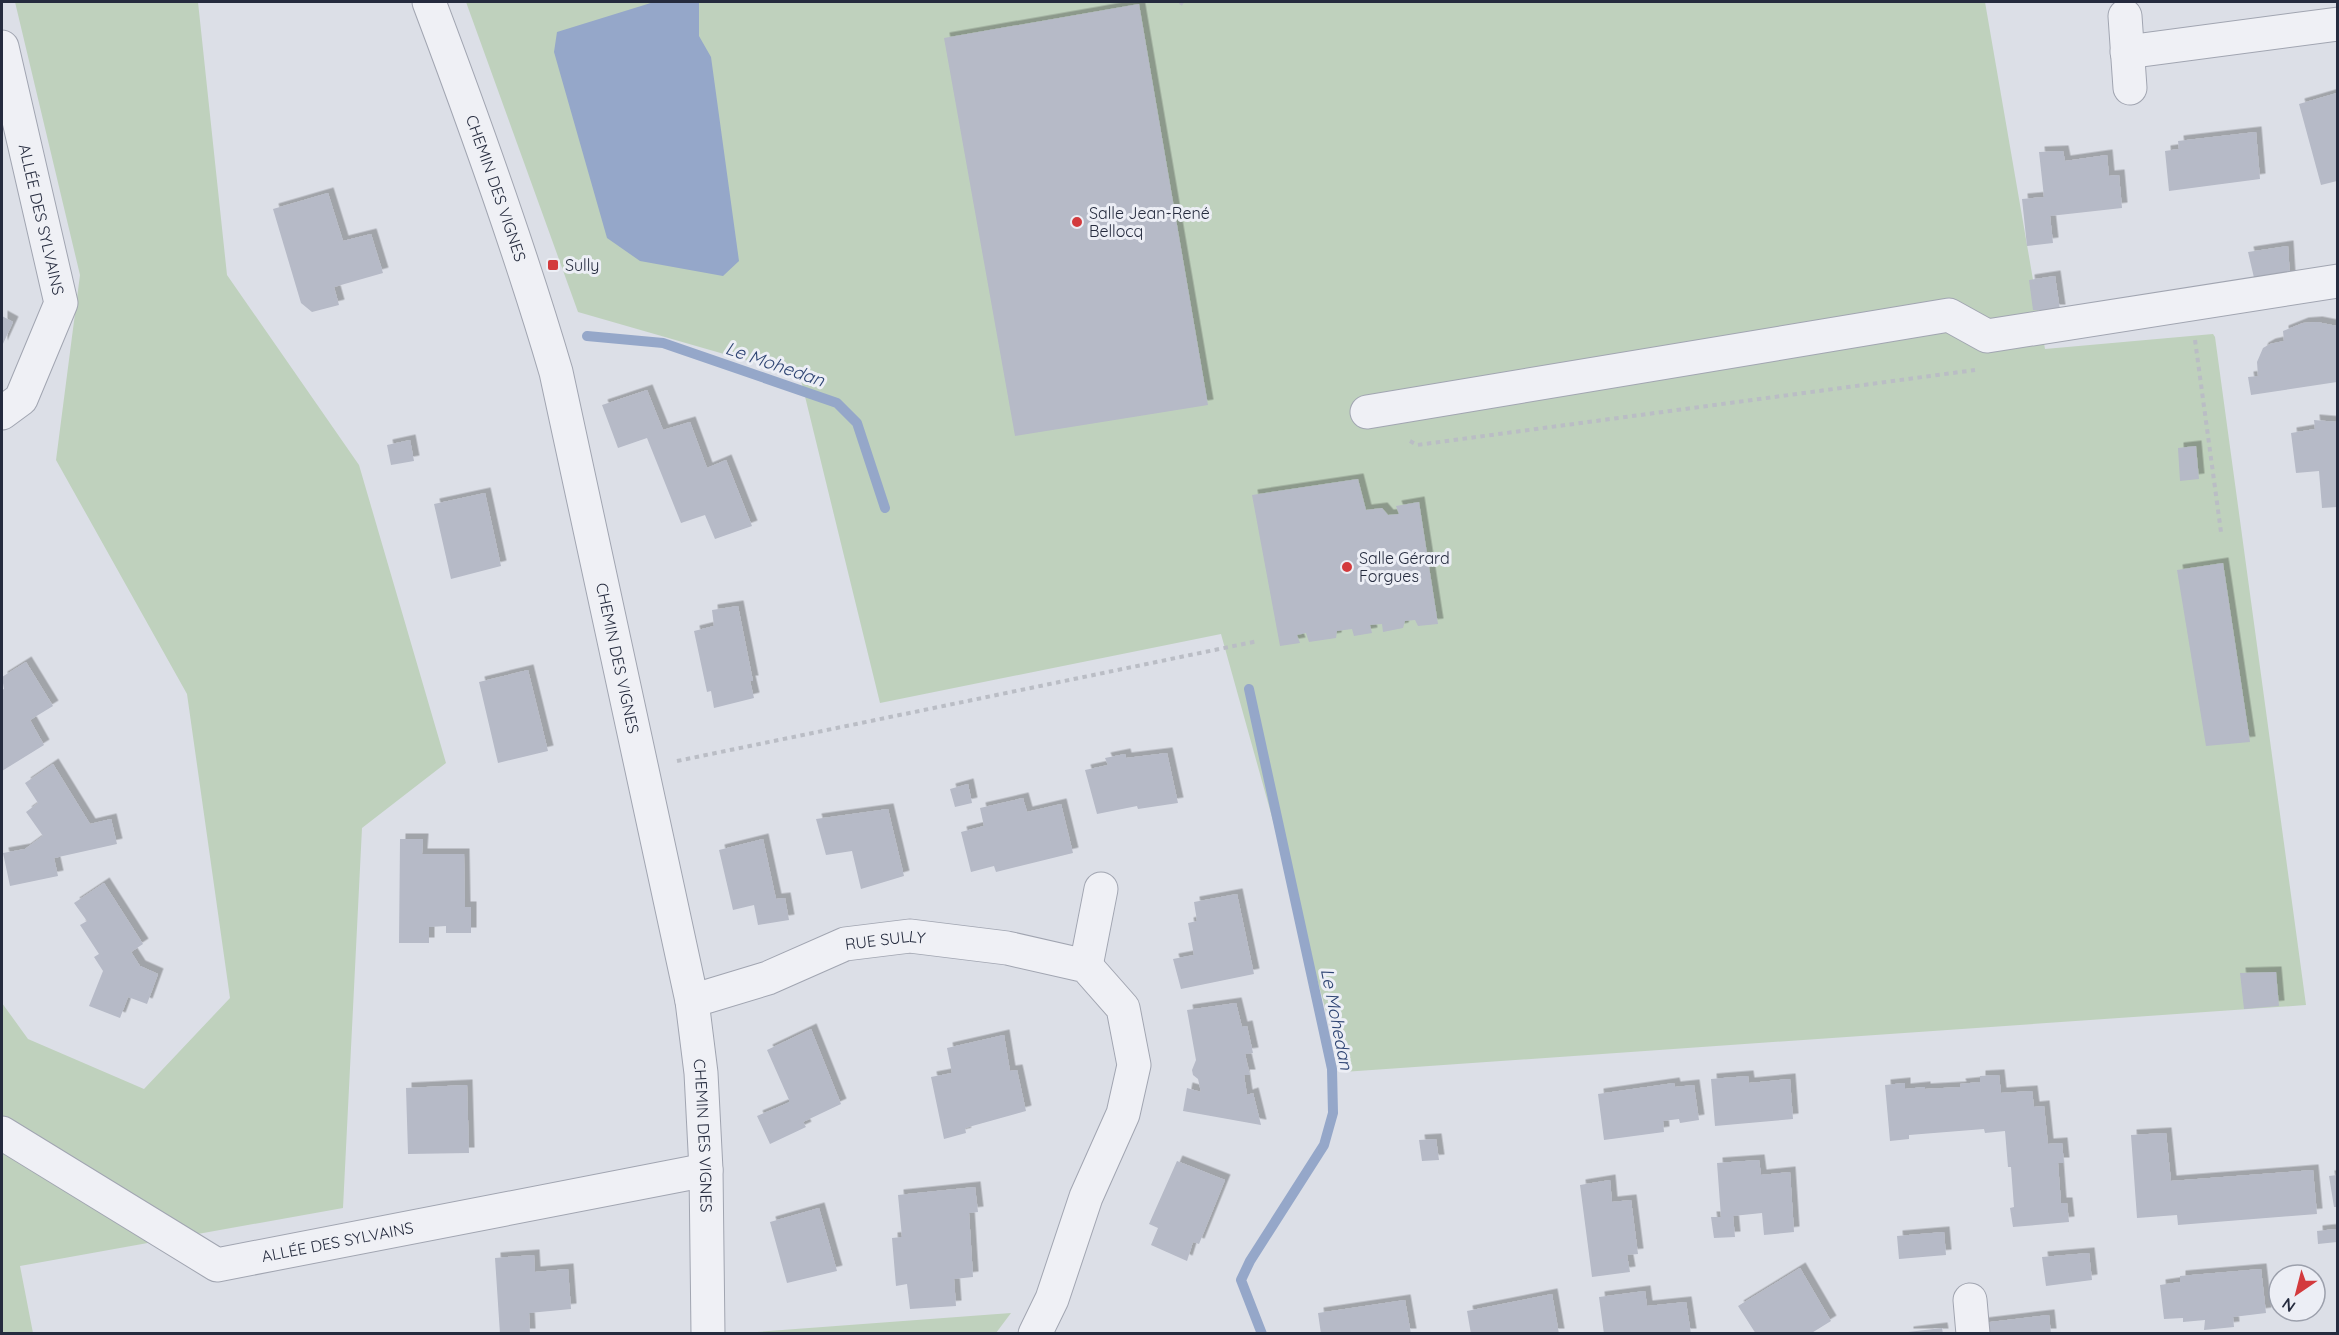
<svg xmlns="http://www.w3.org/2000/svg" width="2339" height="1335" font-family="Quicksand,sans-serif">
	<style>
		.green { fill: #bfd1bd }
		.water { fill: #95a7c9 }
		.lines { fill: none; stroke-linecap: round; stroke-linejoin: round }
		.stream { stroke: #95a7c9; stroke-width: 10 }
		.building { fill: #b6bac7; filter: url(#shadow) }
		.minor-casing { stroke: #a1a5b1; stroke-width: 35 }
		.path { stroke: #babdc5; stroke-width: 4; stroke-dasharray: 4.5 4.5; stroke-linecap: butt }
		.minor { stroke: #eff0f5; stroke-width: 33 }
		.poi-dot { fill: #d33a3d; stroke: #eceef5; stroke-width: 2 }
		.labels { text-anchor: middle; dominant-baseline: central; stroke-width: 6; stroke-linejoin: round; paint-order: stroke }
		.street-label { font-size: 16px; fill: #252b3e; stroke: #eceef5 }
		.poi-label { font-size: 16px; fill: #252b3e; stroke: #eceef5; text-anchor: start }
		.water-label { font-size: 18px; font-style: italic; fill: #2e4473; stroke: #eceef5 }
	</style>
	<defs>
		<filter id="shadow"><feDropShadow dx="5.5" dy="-5.5" stdDeviation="0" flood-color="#0004"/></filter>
	</defs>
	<rect width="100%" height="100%" fill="#dcdfe7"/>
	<!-- green -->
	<path class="green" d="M15 2H198L227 275 359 465 446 763 362 828 343 1208 20 1266 33 1333H2V1003L28 1039 144 1089 230 998 187 694 56 460 80 275Z
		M466 2H1985L2045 349 2213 334 2215 337 2306 1005 1343 1072 1221 634 880 703 800 376 578 312Z
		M1011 1313 996 1333H743Z"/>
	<!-- water -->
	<path class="water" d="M654 2H699V36L711 57 739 261 723 276 640 261 607 238 554 52 557 32Z"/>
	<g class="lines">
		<!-- stream -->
		<path class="stream" d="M587 336 663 343 837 403 857 423 885 508
			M1249 689 1332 1069 1333 1113 1324 1145 1250 1261 1241 1280 1262 1334"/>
	</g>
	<!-- building -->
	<path class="building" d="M1139 4 1208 405 1015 436 944 38Z
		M2337 93V181L2321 185 2299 104Z
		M2256 132 2260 179 2169 191 2165 151 2179 149 2178 141Z
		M2063 151 2065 161 2107 155 2109 176 2119 175 2122 208 2050 216 2053 243 2027 246 2022 199 2044 197 2039 152Z
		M328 193 343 241 371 234 383 273 334 287 339 305 312 312 301 303 273 209Z
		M2288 246 2290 277 2255 282 2248 252Z
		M2055 276 2060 310H2033L2029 280Z
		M2 316 13 322 2 346Z
		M2317 322 2337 326V382L2251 395 2248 377 2258 376 2257 362 2263 348 2270 344 2284 341 2283 331 2303 323Z
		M647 390 663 430 690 422 707 468 726 460 752 526 715 539 705 515 681 523 647 438 618 448 602 405Z
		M2314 420 2337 422V507L2322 508 2319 471 2296 473 2291 433 2315 429Z
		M410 440 414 461 391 465 387 445Z
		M2196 446 2199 479 2180 481 2178 448Z
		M1358 479 1366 510 1382 508 1388 515 1399 514 1396 506 1419 502 1438 624 1418 626 1415 620 1405 621 1403 628 1383 632 1382 624 1370 625 1372 633 1354 636 1352 629 1337 631 1336 638 1309 642 1306 633 1297 635 1300 643 1280 646 1252 495Z
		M485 493 501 566 451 579 434 504Z
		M2223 563 2250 742 2206 746 2177 570Z
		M738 606 753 681H750L754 698 714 708 711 691 707 692 694 631 714 626 712 610Z
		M26 662 53 706 30 720 44 745 2 771V690L4 689 2 677Z
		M528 670 548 751 498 763 479 682Z
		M1167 753 1178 803 1138 809 1137 806 1097 814 1085 770 1108 765 1105 758 1125 754 1126 758Z
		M53 764 90 824 111 819 117 844 54 858 58 876 10 886 3 853 25 849 43 836 26 812 38 803 25 783Z
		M968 784 972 803 955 807 950 789Z
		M1023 798 1027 812 1061 804 1073 853 996 872 994 866 971 872 961 832 984 826 980 808Z
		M888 809 904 876 861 889 852 851 826 855 816 819Z
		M400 839H423L422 854H464L465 907H471V933H446V926L429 927V943H399Z
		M763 839 776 899 785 898 789 920 758 925 754 905 733 910 719 850Z
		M104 883 143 944 131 952 140 966 158 974 147 1004 128 997 120 1018 89 1006 103 971 94 957 99 954 80 925 87 921 74 903Z
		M1237 894 1254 974 1181 989 1173 959 1194 955 1188 923 1197 921 1194 902Z
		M2276 972 2279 1006 2244 1009 2240 973Z
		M1236 1003 1242 1027 1247 1026 1253 1053 1245 1054 1250 1075H1244L1247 1095 1253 1093 1261 1125 1183 1111 1187 1088 1201 1092 1198 1079 1193 1075 1192 1070 1196 1060 1187 1010Z
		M811 1029 841 1104 803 1122 806 1127 770 1144 757 1116 790 1102 767 1050Z
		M1004 1035 1010 1071 1017 1070 1026 1111 965 1128 966 1133 944 1139 931 1077 952 1073 947 1048Z
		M1999 1075 2001 1093 2032 1091 2034 1107 2044 1106 2048 1144 2062 1143 2064 1163H2058L2061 1203H2067L2069 1222 2013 1227 2010 1208 2014 1207 2011 1167H2008L2005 1131 1985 1133 1984 1129 1909 1135V1139L1890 1141 1885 1085 1905 1083V1089L1925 1087V1089L1961 1087 1960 1084 1980 1082V1076Z
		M1748 1076 1749 1083 1790 1079 1793 1119 1715 1126 1711 1079Z
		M1674 1083 1675 1087 1694 1085 1699 1120 1680 1123 1679 1119 1663 1121 1664 1132 1604 1140 1598 1094Z
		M467 1085 469 1153 408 1154 406 1088Z
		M2166 1133 2171 1181 2313 1170 2317 1214 2178 1225 2177 1215 2137 1218 2131 1135Z
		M1436 1139 1439 1160 1422 1161 1419 1140Z
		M1759 1160 1761 1175 1790 1172 1794 1232 1764 1235 1762 1213 1733 1216 1735 1237 1714 1238 1711 1217H1721L1717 1163Z
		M1177 1161 1225 1180 1199 1244 1193 1242 1187 1261 1151 1245 1158 1228 1149 1224Z
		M2337 1175V1207H2334L2329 1176Z
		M1610 1180 1612 1202 1631 1200 1638 1254 1627 1255 1630 1272 1592 1277 1580 1185Z
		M975 1187 978 1212 969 1213 973 1277 954 1279 956 1306 910 1309 907 1284 896 1286 892 1238 902 1237 898 1195Z
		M819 1208 837 1271 787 1283 770 1222Z
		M2336 1229 2337 1242 2318 1244 2317 1231Z
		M1944 1232 1946 1255 1899 1259 1897 1236Z
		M2089 1253 2092 1280 2046 1286 2042 1257Z
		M534 1255 535 1272 568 1269 571 1309 529 1313 530 1334H500L495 1258Z
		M1800 1268 1831 1321 1810 1334H1756L1738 1306Z
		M2261 1269 2266 1313 2233 1317 2234 1327 2204 1330 2205 1320 2183 1322V1318L2164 1319 2160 1285 2180 1282V1276Z
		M1645 1291 1647 1306 1686 1302 1691 1334H1604L1599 1297Z
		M1552 1294 1559 1334H1471L1467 1311Z
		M1405 1300 1411 1334H1321L1318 1313Z
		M2049 1315 2051 1334H1983L1982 1323Z
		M1942 1328 1943 1334H1908V1332Z"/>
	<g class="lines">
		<defs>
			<g id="minor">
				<path id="s1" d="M429 2C475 124 519 246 556 372L692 1001 701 1073 706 1170 708 1334"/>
				<path d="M2125 16 2130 88"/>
				<path id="s2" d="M2 47 61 303 21 399 2 413"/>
				<path d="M2127 52 2338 24"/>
				<path d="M1367 412 1949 315 1987 336 2338 281"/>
				<path d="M1086 966 1101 889"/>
				<path id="s3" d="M692 1001 768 978 845 944 910 936 1007 948 1086 966 1123 1008 1134 1065 1123 1114 1086 1197 1052 1299 1035 1334"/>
				<path id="s4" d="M2 1133 217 1265 706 1170"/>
				<path d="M1970 1300 1973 1334"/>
			</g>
		</defs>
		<!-- minor casing -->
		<use href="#minor" class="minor-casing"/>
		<!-- path -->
		<path class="path" d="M1180 2 1183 4
			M2195 340 2221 532
			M1410 441 1417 445 1975 370
			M677 761 1258 641"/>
		<!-- minor -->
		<use href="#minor" class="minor"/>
	</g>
	<!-- markers -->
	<g class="poi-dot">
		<circle cx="1077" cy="222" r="6"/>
		<rect x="547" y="259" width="12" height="12" rx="3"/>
		<circle cx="1347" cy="567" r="6"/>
	</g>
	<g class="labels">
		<!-- street labels -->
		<g class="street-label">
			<text stroke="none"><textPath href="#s1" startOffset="198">CHEMIN DES VIGNES</textPath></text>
			<text stroke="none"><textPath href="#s2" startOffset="177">ALLÉE DES SYLVAINS</textPath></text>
			<text stroke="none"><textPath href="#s1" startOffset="684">CHEMIN DES VIGNES</textPath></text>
			<text stroke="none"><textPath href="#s3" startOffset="204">RUE SULLY</textPath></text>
			<text stroke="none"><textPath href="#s1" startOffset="1170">CHEMIN DES VIGNES</textPath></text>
			<text stroke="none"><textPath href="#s4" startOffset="375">ALLÉE DES SYLVAINS</textPath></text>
		</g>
		<!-- poi labels -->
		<g class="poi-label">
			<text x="1089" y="213">Salle Jean-René<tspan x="1089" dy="18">Bellocq</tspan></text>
			<text x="565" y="265">Sully</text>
			<text x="1359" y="558">Salle Gérard<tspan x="1359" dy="18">Forgues</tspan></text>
		</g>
		<!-- water labels -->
		<g class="water-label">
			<text transform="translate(775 364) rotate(19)">Le Mohedan</text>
			<text transform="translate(1337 1019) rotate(79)">Le Mohedan</text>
		</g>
	</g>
	<!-- border -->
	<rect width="2339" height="1335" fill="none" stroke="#252b3e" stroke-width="6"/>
	<!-- north arrow -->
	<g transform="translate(2297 1293) rotate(215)"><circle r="28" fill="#eceef5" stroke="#9ca0ac" stroke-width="1.5"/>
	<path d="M0-4.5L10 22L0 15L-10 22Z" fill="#d33a3d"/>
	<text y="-9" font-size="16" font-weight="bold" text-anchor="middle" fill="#252b3e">N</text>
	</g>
</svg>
